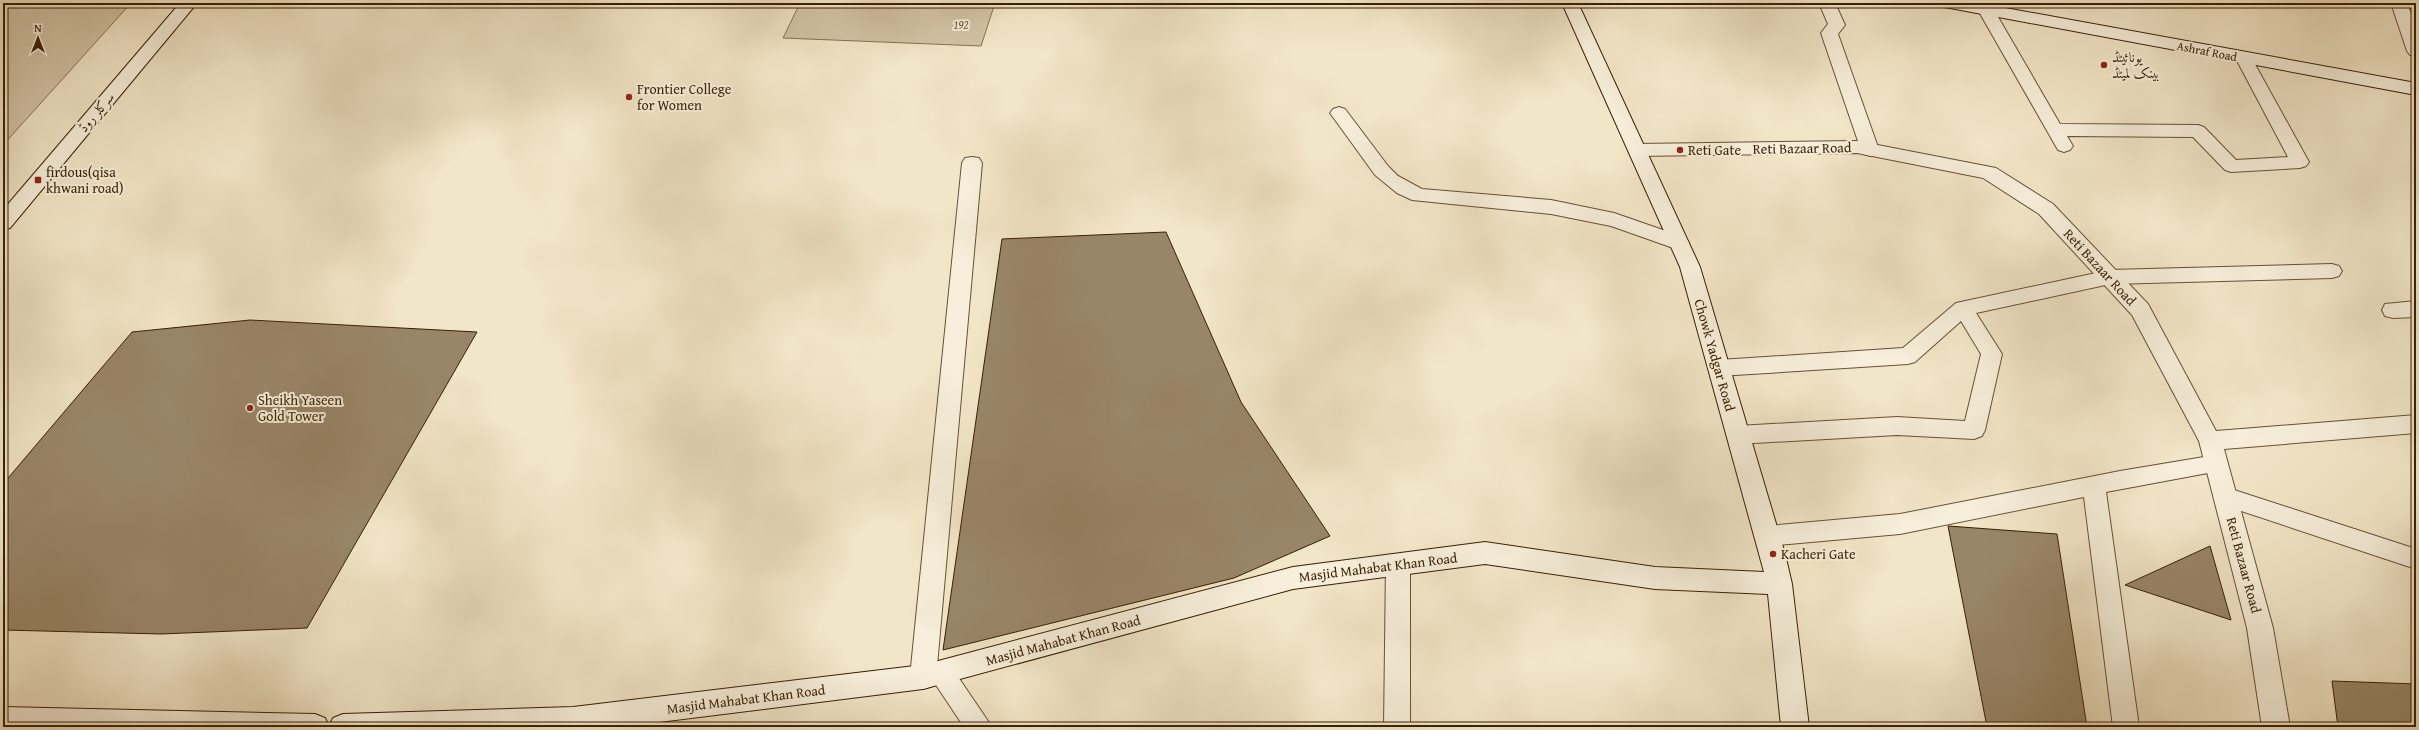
<svg xmlns="http://www.w3.org/2000/svg" width="2419" height="730" font-family="'Gentium Book Plus',Amiri,serif">
	<style>
		.green { fill: #d3c4a7; stroke: #867255 }
		.building { fill: #998669; stroke: #391f03 }
		.lines { fill: none; stroke-linecap: round; stroke-linejoin: round }
		.lane-casing { stroke: #675134; stroke-width: 2 }
		.street-casing { stroke: #675134; stroke-width: 2 }
		.secondary-casing { stroke: #391f03; stroke-width: 2 }
		.lane { fill: #f7efdb; fill-rule: evenodd }
		.street { fill: #f7efdb; fill-rule: evenodd }
		.secondary { fill: #f7efdb; fill-rule: evenodd }
		.poi-dot { fill: #8f2418; stroke: #f7efdb; stroke-width: 1.5 }
		.labels { text-anchor: middle; dominant-baseline: central; stroke-width: 4; stroke-linejoin: round; paint-order: stroke }
		.far-park-label { font-size: 12px; font-style: italic; fill: #675134; stroke: #f7efdb }
		.far-street-label { font-size: 12px; fill: #391f03; stroke: #f7efdb }
		.poi-label { font-size: 14px; fill: #391f03; stroke: #f7efdb; text-anchor: start }
		.street-label { font-size: 14px; fill: #391f03; stroke: #f7efdb }
	</style>
	<rect width="100%" height="100%" fill="#f2e6c8"/>
	<filter id="stains"><feTurbulence type="fractalNoise" baseFrequency=".005" numOctaves="4"/><feColorMatrix values="0 0 0 0 .2 0 0 0 0 .09 0 0 0 0 .02 0 0 0 .5 -.17"/></filter>
	<radialGradient id="worn" r=".72"><stop offset=".6" stop-color="#630" stop-opacity="0"/><stop offset="1" stop-color="#630" stop-opacity=".3"/></radialGradient>
	<!-- green -->
	<path class="green" d="M8 3H131L3 145V4Z
		M800 3H995L981 46 783 38Z"/>
	<!-- building -->
	<path class="building" d="M1166 232 1241 402 1330 536 1234 578 943 650 1002 239Z
		M250 320 477 332 307 628 161 634 3 630V484L132 332Z
		M1948 526 2057 534 2087 727H1987Z
		M2210 546 2231 620 2125 585Z
		M2332 681 2416 684V727H2338Z"/>
	<g class="lines">
		<defs>
			<path id="lane" d="M1819 3H1835L1845 25 1838 34 1879 150 1876 154 1870 156 1864 154 1861 150 1821 33 1828 24Z
				M1986 5 1992 7 1994 10 2060 124 2198 125 2204 127 2236 160 2288 157 2235 57 2237 53H2249L2251 57 2309 162 2306 166 2300 168 2231 172 2225 170 2193 137 2067 136 2073 146 2070 150 2064 152 2058 150 1978 10 1980 7Z
				M1339 107 1345 109 1388 166 1398 176 1422 189 1551 200 1614 213 1686 238 1689 243 1686 248 1679 250 1611 226 1551 214 1412 200 1397 193 1375 175 1330 113 1333 109Z
				M2332 264 2339 266 2342 271 2339 276 2332 278 2110 284 1976 313 2002 354 1985 430 1982 436 1974 439 1897 435 1738 444 1730 441 1727 435 1730 429 1738 426 1897 417 1965 421 1981 354 1961 321 1915 362 1908 364 1719 376 1712 374 1708 368 1712 362 1719 360 1903 348 1956 303 2110 270Z
				M2216 455 2224 458 2227 464 2224 470 2106 492 2139 727H2113L2084 497 1900 534 1768 546 1760 543 1756 536 1760 529 1768 526 1900 514 2120 471Z
				M2225 487 2416 549V569L2217 503 2214 496 2217 489Z
				M1398 554 1406 557 1410 564V727H1384L1386 564 1390 557Z
				M941 661 950 665 992 727H964L928 673 932 665Z"/>
			<path id="street" d="M2391 3H2407L2416 27V56L2410 55 2407 51Z
				M1857 141 1996 168 2053 204 2148 304 2216 431 2416 415V433L2224 449 2273 628 2290 727H2262L2247 628 2199 441 2132 315 2039 214 1983 178 1857 153 1637 156 1630 154 1628 150 1630 146 1637 144Z
				M972 157 979 158 982 163 936 677 932 686 923 689 914 686 910 677 962 163 965 158Z
				M2416 301V317L2393 318 2385 316 2382 310 2385 304Z"/>
			<path id="secondary" d="M180 3H197L10 228 3 230V210Z
				M1562 3H1578L1700 267 1785 554 1792 584 1809 727H1781L1768 594 1655 589 1485 564 1293 589 923 689 619 727H329L333 718 343 714 573 707 923 665 1293 567 1485 542 1655 567 1764 572 1680 267Z
				M1942 3H1978L2416 83V95L1950 8 1944 7Z
				M3 707 315 714 325 718 329 727H3Z"/>
		</defs>
		<!-- lane casing -->
		<use href="#lane" class="lane-casing"/>
		<!-- street casing -->
		<use href="#street" class="street-casing"/>
		<!-- secondary casing -->
		<use href="#secondary" class="secondary-casing"/>
		<!-- lane -->
		<use href="#lane" class="lane"/>
		<!-- street -->
		<use href="#street" class="street"/>
		<!-- secondary -->
		<use href="#secondary" class="secondary"/>
	</g>
	<!-- markers -->
	<g class="poi-dot">
		<circle cx="2104" cy="65" r="4"/>
		<circle cx="629" cy="97" r="4"/>
		<circle cx="1680" cy="150" r="4"/>
		<rect x="34" y="176" width="8" height="8" rx="2"/>
		<circle cx="250" cy="408" r="4"/>
		<circle cx="1773" cy="554" r="4"/>
	</g>
	<g class="labels">
		<!-- far-park labels -->
		<g class="far-park-label">
			<text x="961" y="24">192</text>
		</g>
		<!-- far-street labels -->
		<g class="far-street-label">
			<text transform="translate(2207 51) rotate(11)">Ashraf Road</text>
		</g>
		<!-- poi labels -->
		<g class="poi-label">
			<text x="2112" y="57">یونائیٹڈ<tspan x="2112" dy="16">بینک لمیٹڈ</tspan></text>
			<text x="637" y="89">Frontier College<tspan x="637" dy="16">for Women</tspan></text>
			<text x="1688" y="150">Reti Gate</text>
			<text x="46" y="172">firdous(qisa<tspan x="46" dy="16">khwani road)</tspan></text>
			<text x="258" y="400">Sheikh Yaseen<tspan x="258" dy="16">Gold Tower</tspan></text>
			<text x="1781" y="554">Kacheri Gate</text>
		</g>
		<!-- street labels -->
		<g class="street-label">
			<text transform="translate(96 112) rotate(-50)">سرکلر روڈ</text>
			<text transform="translate(1802 148) rotate(-1)">Reti Bazaar Road</text>
			<text transform="translate(2100 267) rotate(47)">Reti Bazaar Road</text>
			<text transform="translate(1715 355) rotate(74)">Chowk Yadgar Road</text>
			<text transform="translate(2244 565) rotate(75)">Reti Bazaar Road</text>
			<text transform="translate(1378 567) rotate(-7)">Masjid Mahabat Khan Road</text>
			<text transform="translate(1063 640) rotate(-15)">Masjid Mahabat Khan Road</text>
			<text transform="translate(746 699) rotate(-7)">Masjid Mahabat Khan Road</text>
		</g>
	</g>
	<!-- margin -->
	<rect width="2419" height="730" fill="none" stroke="#f2e6c8" stroke-width="16"/>
	<rect x="4" y="4" width="2411" height="722" fill="none" stroke="#391f03" stroke-width="2"/>
	<rect x="8" y="8" width="2403" height="714" fill="none" stroke="#391f03"/>
	<!-- north arrow -->
	<g transform="translate(38 38)" stroke="#f7efdb" stroke-width="3" paint-order="stroke">
	<path d="M0-3L7 15L0 10L-7 15Z" fill="#391f03"/>
	<text y="-6" font-size="11" font-weight="bold" text-anchor="middle" fill="#391f03">N</text>
	</g>
	<rect width="100%" height="100%" filter="url(#stains)"/>
	<rect width="100%" height="100%" fill="url(#worn)"/>
</svg>
